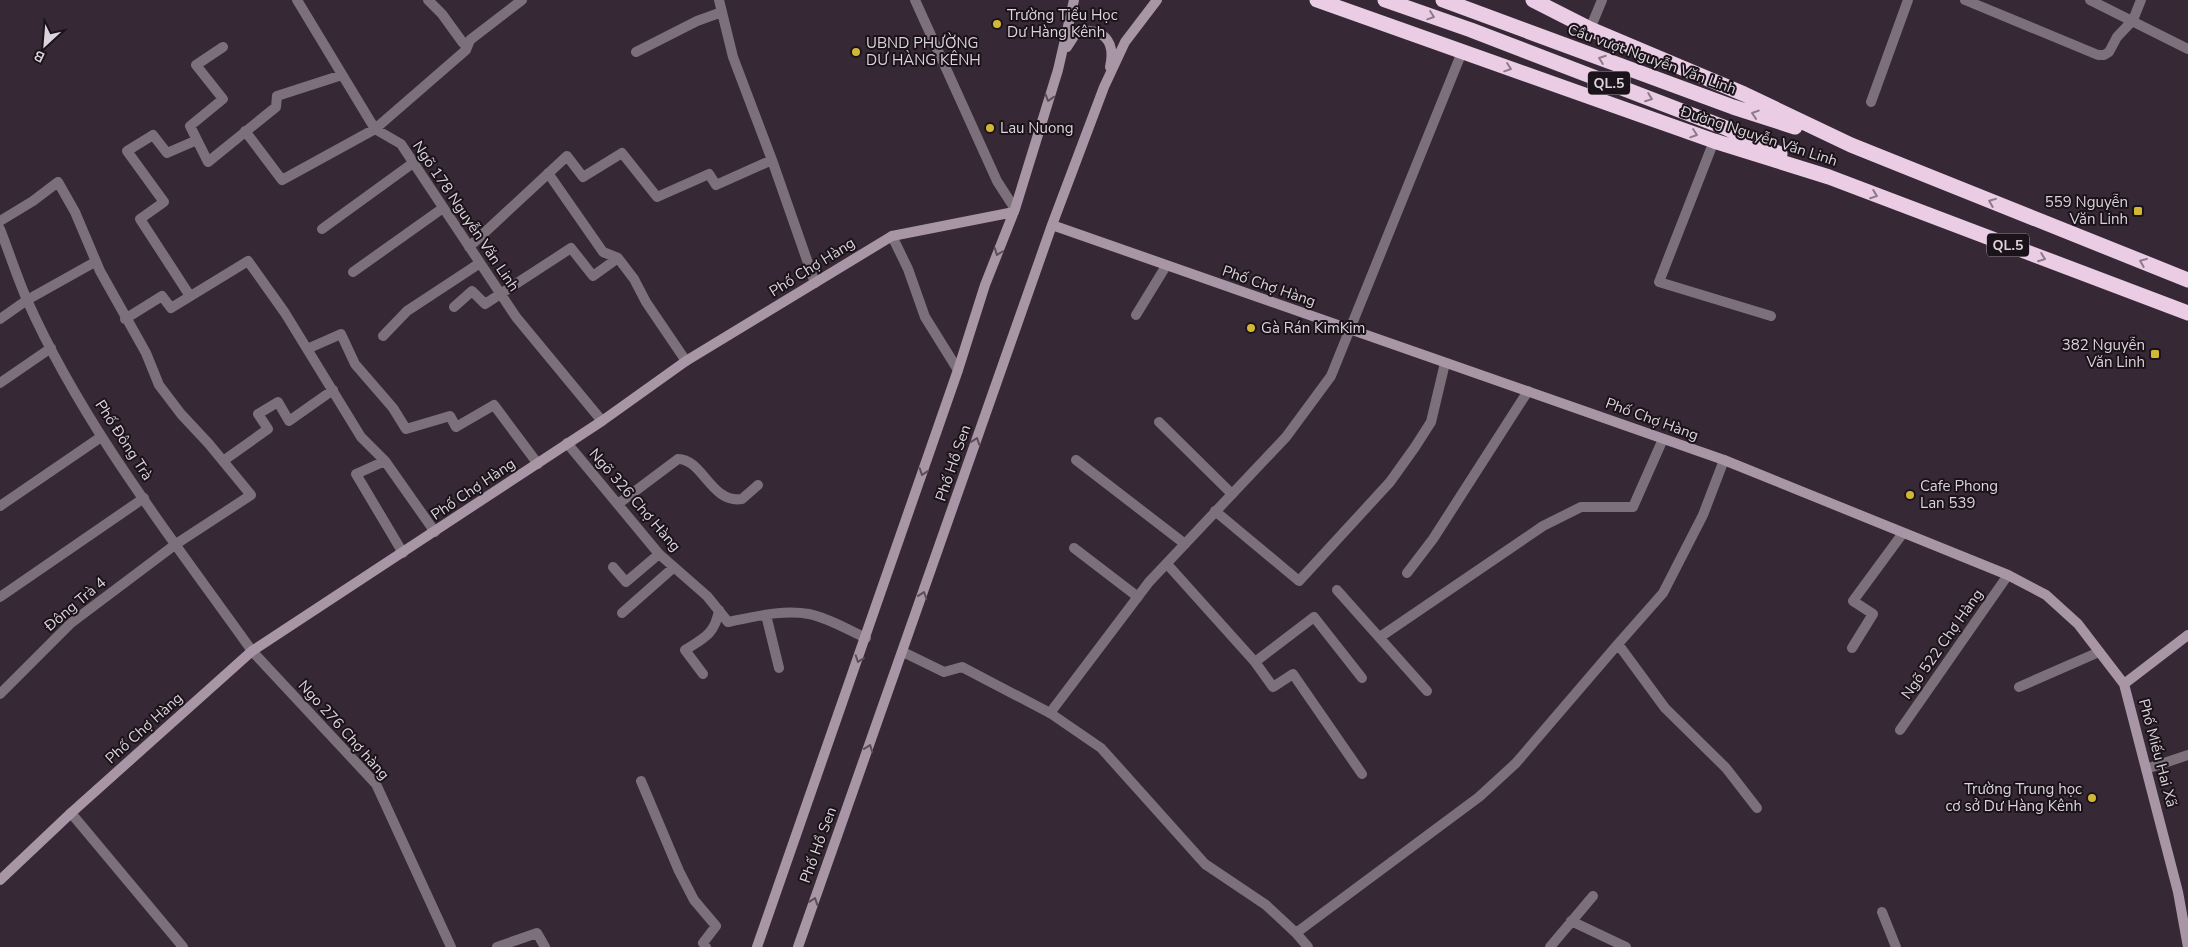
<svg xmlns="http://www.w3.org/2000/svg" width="2188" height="947" font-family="'Nunito Sans',sans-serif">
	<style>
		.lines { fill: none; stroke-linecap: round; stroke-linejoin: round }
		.lane { stroke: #7c707a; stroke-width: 10 }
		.street { stroke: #7c707a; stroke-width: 10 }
		.secondary { stroke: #a895a5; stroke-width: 10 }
		.highway { stroke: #eacce5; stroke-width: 15 }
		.oneway { stroke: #8c7989 }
		.oneway2 { stroke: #5a4e58 }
		.poi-dot { fill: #d2b735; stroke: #1a1319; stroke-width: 2 }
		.labels { text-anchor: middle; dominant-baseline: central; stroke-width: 4; stroke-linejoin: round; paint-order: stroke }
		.shield { fill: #1a1319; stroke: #a299a2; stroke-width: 1 }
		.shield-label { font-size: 14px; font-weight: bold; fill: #ddd3dc }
		.poi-label { font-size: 15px; fill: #ddd3dc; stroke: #1a1319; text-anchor: start }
		.street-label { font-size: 15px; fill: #ddd3dc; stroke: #1a1319 }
	</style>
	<rect width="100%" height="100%" fill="#372835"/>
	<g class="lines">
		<!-- lane -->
		<path class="lane" d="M297 0 375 129 401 144 516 317 602 421
			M428 0 442 14 463 43 468 45
			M719 0 733 57 772 160 815 283
			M1590 29 1602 0
			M223 47 196 65 223 99 190 126 208 162 276 107 277 96 342 75
			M636 52 697 21 722 12
			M1871 102 1908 0
			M245 131 282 180 375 129 466 50 470 40 522 0
			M1714 141 1659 282 1771 316
			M548 173 603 252 618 258 634 279 646 302 686 361
			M0 221 33 201 58 182 75 212 100 271 146 353 159 385 181 414 209 444 251 495 176 544 71 623 0 694
			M322 229 413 163
			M892 236 908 269 925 317 958 370
			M469 247 567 156 583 177 622 153 657 197 709 174 716 185 772 160
			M353 272 443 208
			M190 296 140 219 164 202 127 151 153 135 167 153 197 140
			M454 307 472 291 485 304 571 248 593 276 618 258
			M1136 315 1166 266
			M0 319 27 300 95 262
			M125 319 162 296 171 308 248 261 285 313 361 437 385 461 435 532
			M383 336 407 311 480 263
			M307 349 341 334 355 364 393 408 406 429 450 416 456 427 494 405 538 464
			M0 383 51 348
			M1159 422 1232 494
			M567 443 659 554 707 596 728 622C754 617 783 609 809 614 829 618 848 630 866 638
			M1076 460 1185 544
			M1724 460 1703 515 1663 593 1618 644 1665 708 1726 768 1757 808
			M223 461 268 429 258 414 278 402 289 421 333 390
			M385 461 356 474 403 553
			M618 504 678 459C703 459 711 504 742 499L758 485
			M0 506 101 437
			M1215 511 1299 581 1390 482 1415 447 1431 422 1445 363
			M1074 548 1138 597
			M1167 564 1255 662 1314 617 1362 678
			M613 567 626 582 659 554
			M1407 573 1433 539 1528 391
			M1337 590 1427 691
			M0 597 144 498
			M622 613 673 568
			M766 615 779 668
			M1380 637 1543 526 1581 507H1633L1663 439
			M1852 648 1873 614 1853 601 1903 533
			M252 651 376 784 451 947
			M903 652 944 672 962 667 1050 713 1101 748 1205 864 1266 905 1296 933 1308 947
			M1255 662 1273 687 1293 674 1362 774
			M703 674 685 650C704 638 715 634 719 610
			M2019 687 2099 652
			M1900 730 2008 575
			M2146 769 2188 755
			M641 781 679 871 694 900 716 926 703 943 706 947
			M71 813 183 947
			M1882 912 1896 947
			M1571 921 1626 947
			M1296 933 1479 797 1516 763 1618 644
			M497 947 537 933 545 947
			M1550 947 1593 896"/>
		<!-- street -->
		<path class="street" d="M915 0 997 181 1015 209
			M1965 0 2098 55H2104L2109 52 2117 37 2133 20 2141 0
			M2090 0 2188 49
			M0 229C9 252 17 277 27 300 83 426 173 540 252 651
			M1050 713 1149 582 1286 437 1331 376 1462 52"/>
		<!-- secondary -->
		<path class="secondary" d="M1067 47 1076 33C1103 26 1116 41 1110 67
			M1052 225 1724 460 2008 575 2046 595 2078 624 2124 684 2178 892 2188 947
			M2124 684 2188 635
			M0 880 71 813 252 651 602 421 686 361 892 236 1014 212
			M757 947 958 370 985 285 1015 209 1058 70 1074 0
			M798 947 1052 225 1104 87 1125 42 1157 0"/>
		<!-- highway -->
		<path class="highway" d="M1317 0 1714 141 1829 177 2188 313
			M1385 0 1471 30 1726 128 1780 154
			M1443 0 1733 107 1795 127
			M1533 0 1590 29 1744 94 1851 145 2188 280"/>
	</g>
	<!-- one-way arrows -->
	<defs><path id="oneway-chevron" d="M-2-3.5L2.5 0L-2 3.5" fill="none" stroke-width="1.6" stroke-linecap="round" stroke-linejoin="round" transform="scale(1.25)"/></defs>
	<g class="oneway">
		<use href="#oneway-chevron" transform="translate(1431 16) rotate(19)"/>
		<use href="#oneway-chevron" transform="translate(1602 59) rotate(-160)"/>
		<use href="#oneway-chevron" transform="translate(1508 68) rotate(19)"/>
		<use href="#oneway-chevron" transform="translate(1649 98) rotate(21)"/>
		<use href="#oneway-chevron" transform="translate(1755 114) rotate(-162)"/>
		<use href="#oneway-chevron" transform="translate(1694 134) rotate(19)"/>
		<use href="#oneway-chevron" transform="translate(1874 195) rotate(21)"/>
		<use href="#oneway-chevron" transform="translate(1992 202) rotate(-158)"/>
		<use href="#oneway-chevron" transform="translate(2042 258) rotate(21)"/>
		<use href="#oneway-chevron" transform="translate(2143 262) rotate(-158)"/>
	</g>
	<g class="oneway2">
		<use href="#oneway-chevron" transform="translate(1049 98) rotate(107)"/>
		<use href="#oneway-chevron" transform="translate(998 252) rotate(111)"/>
		<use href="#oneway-chevron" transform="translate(976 441) rotate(-71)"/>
		<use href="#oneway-chevron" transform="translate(923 472) rotate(109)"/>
		<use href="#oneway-chevron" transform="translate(923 595) rotate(-71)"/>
		<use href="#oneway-chevron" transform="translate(859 659) rotate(109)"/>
		<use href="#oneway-chevron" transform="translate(869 748) rotate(-70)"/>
		<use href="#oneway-chevron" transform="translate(814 901) rotate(-70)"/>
	</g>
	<!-- markers -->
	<g class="poi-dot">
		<circle cx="997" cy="24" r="5"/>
		<circle cx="856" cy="52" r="5"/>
		<circle cx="990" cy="128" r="5"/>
		<rect x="2133" y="206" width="10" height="10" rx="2.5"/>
		<circle cx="1251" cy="328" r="5"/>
		<rect x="2150" y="349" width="10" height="10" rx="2.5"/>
		<circle cx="1910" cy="495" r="5"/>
		<circle cx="2092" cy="798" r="5"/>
	</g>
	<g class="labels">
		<!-- shield labels -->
		<g class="shield">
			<rect x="1588" y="71.5" width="42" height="23" rx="4"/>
			<rect x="1987" y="233.5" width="42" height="23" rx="4"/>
		</g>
		<g class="shield-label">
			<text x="1609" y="83">QL.5</text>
			<text x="2008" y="245">QL.5</text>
		</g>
		<!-- poi labels -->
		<g class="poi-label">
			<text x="1007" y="15">Trường Tiểu Học<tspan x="1007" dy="17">Dư Hàng Kênh</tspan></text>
			<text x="866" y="43">UBND PHƯỜNG<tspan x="866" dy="17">DƯ HÀNG KÊNH</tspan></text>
			<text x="1000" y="128">Lau Nuong</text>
			<text x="2128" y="202" text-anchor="end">559 Nguyễn<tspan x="2128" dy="17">Văn Linh</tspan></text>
			<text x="1261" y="328">Gà Rán KimKim</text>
			<text x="2145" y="345" text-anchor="end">382 Nguyễn<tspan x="2145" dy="17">Văn Linh</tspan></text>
			<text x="1920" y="486">Cafe Phong<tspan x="1920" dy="17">Lan 539</tspan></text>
			<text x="2082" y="789" text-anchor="end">Trường Trung học<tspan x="2082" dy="17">cơ sở Dư Hàng Kênh</tspan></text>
		</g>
		<!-- street labels -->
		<g class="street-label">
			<text transform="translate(1652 59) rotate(20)">Cầu vượt Nguyễn Văn Linh</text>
			<text transform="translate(1759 136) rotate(18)">Đường Nguyễn Văn Linh</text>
			<text transform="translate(466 216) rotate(56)">Ngõ 178 Nguyễn Văn Linh</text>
			<text transform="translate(812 267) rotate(-32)">Phố Chợ Hàng</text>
			<text transform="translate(1269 286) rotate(19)">Phố Chợ Hàng</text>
			<text transform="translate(1652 419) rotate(20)">Phố Chợ Hàng</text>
			<text transform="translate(124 440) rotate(57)">Phố Đông Trà</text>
			<text transform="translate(953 463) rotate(-71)">Phố Hồ Sen</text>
			<text transform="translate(473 489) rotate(-34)">Phố Chợ Hàng</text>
			<text transform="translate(635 500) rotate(49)">Ngõ 326 Chợ Hàng</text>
			<text transform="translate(75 604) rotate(-40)">Đông Trà 4</text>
			<text transform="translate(1942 644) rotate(-55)">Ngõ 522 Chợ Hàng</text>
			<text transform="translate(144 728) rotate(-42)">Phố Chợ Hàng</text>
			<text transform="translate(344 730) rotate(48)">Ngo 276 Chợ hàng</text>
			<text transform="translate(2158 753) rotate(75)">Phố Miếu Hai Xã</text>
			<text transform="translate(818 845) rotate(-70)">Phố Hồ Sen</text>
		</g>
	</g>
	<!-- north arrow -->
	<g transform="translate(45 45) rotate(206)" stroke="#1a1319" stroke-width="4" paint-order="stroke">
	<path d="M0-4L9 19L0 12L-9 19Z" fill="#ddd3dc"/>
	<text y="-8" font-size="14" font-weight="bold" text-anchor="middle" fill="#ddd3dc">B</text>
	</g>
</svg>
